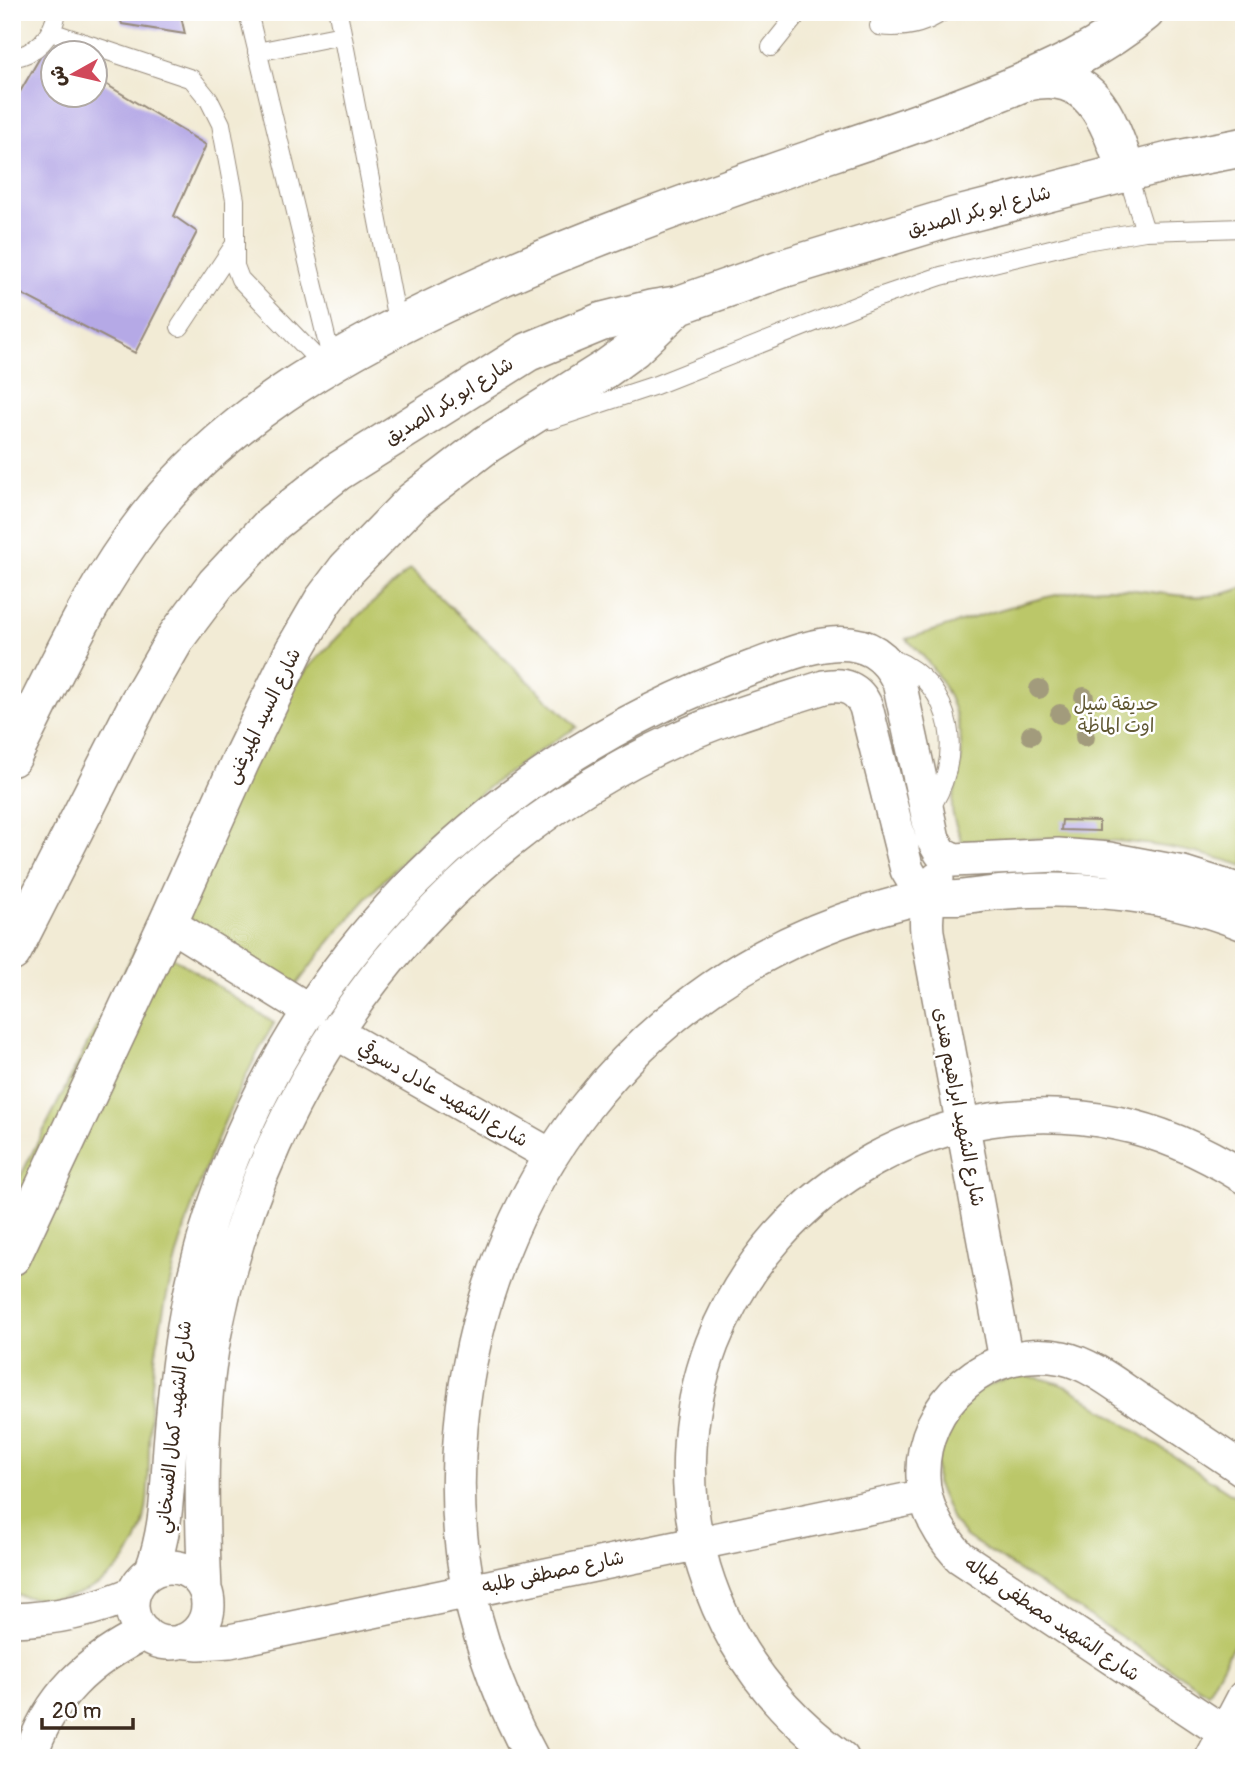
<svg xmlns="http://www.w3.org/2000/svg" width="1256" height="1770" font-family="Pangolin,'Playpen Sans Arabic',sans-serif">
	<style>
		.green { fill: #bbc769; stroke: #7b7844; stroke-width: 2 }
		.building { fill: #b5a9e6 }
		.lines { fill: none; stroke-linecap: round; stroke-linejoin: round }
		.lane-casing { stroke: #968a7a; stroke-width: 20 }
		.street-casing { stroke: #968a7a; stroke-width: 36 }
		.secondary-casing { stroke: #968a7a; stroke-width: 41 }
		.primary-casing { stroke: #968a7a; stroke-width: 41 }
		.highway-casing { stroke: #968a7a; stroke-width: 41 }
		.lane { stroke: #fff; stroke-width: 18 }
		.street { stroke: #fff; stroke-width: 33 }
		.secondary { stroke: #fff; stroke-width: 38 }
		.primary { stroke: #fff; stroke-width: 38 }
		.highway { stroke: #fff; stroke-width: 38 }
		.tree { fill: #a29b7c }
		.labels { text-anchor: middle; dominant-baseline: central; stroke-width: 5; stroke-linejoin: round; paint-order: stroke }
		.street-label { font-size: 19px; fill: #3b2a1e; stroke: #fff }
		.park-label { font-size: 19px; fill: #615934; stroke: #fff }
	</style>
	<rect width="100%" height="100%" fill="#fff"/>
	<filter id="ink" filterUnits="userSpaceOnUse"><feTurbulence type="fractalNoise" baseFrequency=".0143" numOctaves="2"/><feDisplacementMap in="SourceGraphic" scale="14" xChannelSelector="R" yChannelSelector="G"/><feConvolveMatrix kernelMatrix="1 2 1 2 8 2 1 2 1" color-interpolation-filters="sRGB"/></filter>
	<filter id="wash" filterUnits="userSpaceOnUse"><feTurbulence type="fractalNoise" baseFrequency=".00686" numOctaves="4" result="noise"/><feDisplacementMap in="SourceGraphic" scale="28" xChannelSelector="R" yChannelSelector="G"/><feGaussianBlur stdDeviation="1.57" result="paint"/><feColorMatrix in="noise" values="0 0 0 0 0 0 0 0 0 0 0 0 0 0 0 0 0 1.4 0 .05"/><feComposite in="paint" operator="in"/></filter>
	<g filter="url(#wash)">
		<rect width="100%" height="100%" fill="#f2ebd5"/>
		<!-- green -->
		<path class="green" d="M410 569 577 727C460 798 376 876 295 987L164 903 262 724 307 669 357 617Z
			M1244 587V866C1153 836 1056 835 962 842 959 832 951 817 952 806 953 792 960 778 961 763 965 715 941 670 906 639 964 622 1032 596 1091 589 1143 583 1194 610 1244 587Z
			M142 937 274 1023C217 1124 176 1231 157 1346 151 1379 150 1413 149 1447 148 1483 151 1518 132 1550 106 1592 58 1609 12 1593V1193Z
			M1013 1376C1036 1376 1053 1380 1073 1390L1244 1502V1626L1208 1693 967 1537 953 1522 936 1483 937 1441 974 1391Z"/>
		<g id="blocks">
			<!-- building -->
			<path class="building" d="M118 12H180L185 34 122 24Z
				M46 47 52 51V94H94V77L206 145 174 216 197 232 135 353 12 289V95L17 97Z
				M1062 820 1099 821V831L1061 830Z"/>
		</g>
	</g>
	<g filter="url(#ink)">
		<use href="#blocks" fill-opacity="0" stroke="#968a7a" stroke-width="2"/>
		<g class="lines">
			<defs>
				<path id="lane" d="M248 12 332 362
					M338 12 398 326
					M879 26C902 29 922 26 942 12
					M51 32 192 79 209 100 221 124 235 200V266L240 279 324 366
					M771 47 799 12
					M257 52 342 35
					M12 58C36 54 53 36 57 12
					M1127 173 1145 231
					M180 327 235 244
					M550 420 656 385 873 299 941 276 1079 242 1145 231 1244 228
					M891 658C957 684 965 761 927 813"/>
				<path id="street" d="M937 879C929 898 925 912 927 932L1006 1360
					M168 923 310 1011
					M335 1032 550 1155
					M132 1605a38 38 0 1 1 76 0a38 38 0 1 1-76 0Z
					M151 1572C167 1531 167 1490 170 1447 174 1396 179 1345 190 1295 255 997 469 770 753 667 803 649 869 618 899 682L933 839 941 853 954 860 1058 855 1109 859 1183 873 1244 892
					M205 1590C201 1504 199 1416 215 1332 266 1070 433 851 677 739 724 717 775 703 824 687 844 683 858 688 866 707L907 870 916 885 929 897
					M12 1620C55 1619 95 1610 134 1593
					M181 1641 199 1643 230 1641 925 1496
					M1225 1733 960 1557C940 1535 924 1509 923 1477 920 1403 990 1342 1063 1358 1093 1365 1117 1386 1142 1402 1176 1424 1210 1447 1244 1470
					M30 1758C48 1697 89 1660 145 1633
					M532 1758C503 1705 482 1649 469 1591 458 1538 456 1481 461 1427 482 1188 638 982 871 911 888 906 908 900 926 897 938 896 950 899 962 897 1054 883 1157 889 1244 924
					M842 1758C776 1710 728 1646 704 1568 682 1494 685 1416 712 1344 775 1182 946 1088 1116 1123 1162 1132 1204 1152 1244 1177
					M1212 1758 1244 1697
					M1243 1758 1244 1757"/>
				<path id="secondary" d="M12 1256 168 923 240 762 294 651 323 601 347 569 413 501 487 444 607 368 633 349 679 305 781 269 953 217 1171 161 1244 147"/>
				<path id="primary" d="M12 952 139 702 177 636 216 584 273 523 337 472 528 352 601 322 653 309 679 305"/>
				<path id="highway" d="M1026 82C1093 65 1110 124 1127 173
					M12 757C54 675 91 590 148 517 225 419 332 357 443 304 566 245 695 200 824 155 882 136 940 116 997 93 1050 72 1101 49 1145 12"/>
			</defs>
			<!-- lane casing -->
			<use href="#lane" class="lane-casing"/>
			<!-- street casing -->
			<use href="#street" class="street-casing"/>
			<!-- secondary casing -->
			<use href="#secondary" class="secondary-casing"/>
			<!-- primary casing -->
			<use href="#primary" class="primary-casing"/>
			<!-- highway casing -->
			<use href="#highway" class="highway-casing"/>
			<!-- lane -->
			<use href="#lane" class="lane"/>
			<!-- street -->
			<use href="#street" class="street"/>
			<!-- secondary -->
			<use href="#secondary" class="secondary"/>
			<!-- primary -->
			<use href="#primary" class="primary"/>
			<!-- highway -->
			<use href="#highway" class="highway"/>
		</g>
		<!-- trees -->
		<g class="tree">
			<circle cx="1039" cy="689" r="10"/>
			<circle cx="1084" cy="697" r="10"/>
			<circle cx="1060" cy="714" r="10"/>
			<circle cx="1031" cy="735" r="10"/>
			<circle cx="1085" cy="737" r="10"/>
		</g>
	</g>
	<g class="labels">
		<!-- street labels -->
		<g class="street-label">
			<text transform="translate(979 211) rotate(-15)">شارع ابو بكر الصديق</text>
			<text transform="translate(449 401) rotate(-32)">شارع ابو بكر الصديق</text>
			<text transform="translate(263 716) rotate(-64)">شارع السيد الميرغنى</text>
			<text transform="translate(443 1094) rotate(30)">شارع الشهيد عادل دسوقي</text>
			<text transform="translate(959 1107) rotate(79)">شارع الشهيد ابراهيم هندى</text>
			<text transform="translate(174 1427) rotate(-84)">شارع الشهيد كمال الفسخاني</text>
			<text transform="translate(553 1572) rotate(-12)">شارع مصطفى طلبه</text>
			<text transform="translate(1052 1619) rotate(34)">شارع الشهيد مصطفى طباله</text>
		</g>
		<!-- park labels -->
		<g class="park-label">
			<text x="1116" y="704">حديقة شيل<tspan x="1116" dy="22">اوت الماظة</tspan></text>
		</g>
	</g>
	<!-- margin -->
	<rect width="1256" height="1770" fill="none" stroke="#fff" stroke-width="42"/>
	<!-- north arrow -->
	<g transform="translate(74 74) rotate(262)"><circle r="33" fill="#ffffff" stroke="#b1aaa5" stroke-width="2"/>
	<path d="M0-5L12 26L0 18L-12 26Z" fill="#d1495b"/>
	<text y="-10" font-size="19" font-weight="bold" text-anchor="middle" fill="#3b2a1e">ش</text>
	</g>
	<!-- scale -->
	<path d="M42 1718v10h91v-10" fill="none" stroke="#3b2a1e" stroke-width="3.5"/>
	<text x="52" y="1718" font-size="21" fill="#3b2a1e" stroke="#ffffff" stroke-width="5" paint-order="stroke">20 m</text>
</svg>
